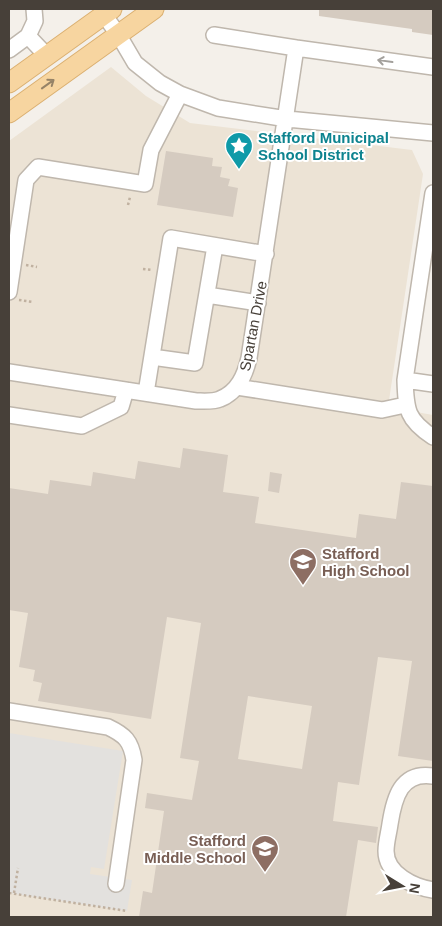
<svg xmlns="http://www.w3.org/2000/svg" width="442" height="926" font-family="Helvetica,sans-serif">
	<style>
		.education { fill: #ece3d5 }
		.parking { fill: #e3e1de }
		.building { fill: #d5cbc0; fill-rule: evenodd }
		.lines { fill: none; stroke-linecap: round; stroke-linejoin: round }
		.minor-casing { stroke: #bfb7ad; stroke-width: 18 }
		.major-casing { stroke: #dbb071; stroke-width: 21 }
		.path { stroke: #c0b1a0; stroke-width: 2.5; stroke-dasharray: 2.5 2.5; stroke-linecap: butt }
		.minor { stroke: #fff; stroke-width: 15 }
		.major { stroke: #f7d5a0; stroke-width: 19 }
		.oneway { stroke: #a3a09c }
		.oneway2 { stroke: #968367 }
		.labels { text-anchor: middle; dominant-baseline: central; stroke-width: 4; stroke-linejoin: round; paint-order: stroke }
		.culture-label { font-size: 15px; font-weight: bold; fill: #0d838f; stroke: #fff; text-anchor: start }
		.street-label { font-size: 15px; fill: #474039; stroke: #fff }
		.education-label { font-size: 15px; font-weight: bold; fill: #785e54; stroke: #fff; text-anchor: start }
	</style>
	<rect width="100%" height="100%" fill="#f4f0ea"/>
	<!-- education -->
	<path class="education" d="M111 67 146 96 190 123 412 150 423 174 388 407 433 415V917H9V141Z"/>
	<!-- parking -->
	<path class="parking" d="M9 733 123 751 104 869 91 867 90 874 132 880 127 911 9 893Z"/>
	<!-- building -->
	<path class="building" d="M319 9H433V35L412 32V29L319 16Z
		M166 151 213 158 212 166 222 167 220 177 230 179 228 186 238 188 233 217 157 205Z
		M183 448 228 455 223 492 259 497 255 523 356 538 359 514 396 519 401 482 433 486V761L398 756 412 661 378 657 359 785 338 782 333 821 378 827 376 843 358 840 346 917H139L143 891 152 893 164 811 145 808 147 793 192 800 199 761 180 758 201 623 167 617 151 719 38 701 42 683 33 681 35 670 19 667 28 613 9 610V488L48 494 50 480 91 486 93 472 135 479 138 461 180 468ZM248 696 312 706 302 769 238 759Z
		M270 472 282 474 279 493 268 491Z"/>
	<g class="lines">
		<defs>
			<path id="minor" d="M34 9 35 21 28 36 47 56
				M104 15 118 34 135 63 160 83 180 94 218 108 287 119 433 133
				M214 35 296 48
				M9 50 28 36
				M433 193 405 380C406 410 407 420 433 437
				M9 292 26 180 38 167 145 184 151 150 180 94
				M207 295 258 303
				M152 357 195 363 215 246
				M9 372 196 401C203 401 214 402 220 399 238 392 245 375 249 358L296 48 433 67
				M405 380 433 384
				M237 387 382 410 405 405
				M146 393 171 238 266 254
				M9 415 82 426 121 407 126 390
				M9 711 108 727C125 735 131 741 134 760L116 884
				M433 776C401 771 394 798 390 824 389 832 386 842 386 851 386 874 414 887 433 890"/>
			<path id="major" d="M9 83 112 9
				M9 113 154 9"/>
		</defs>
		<!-- minor casing -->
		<use href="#minor" class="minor-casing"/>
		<!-- major casing -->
		<use href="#major" class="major-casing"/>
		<!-- path -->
		<path class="path" d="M128 205 130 197
			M26 265 37 267
			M143 269 152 270
			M19 300 33 302
			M9 893 127 911
			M14 893 18 868"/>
		<!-- minor -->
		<use href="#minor" class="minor"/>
		<!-- major -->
		<use href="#major" class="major"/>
	</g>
	<!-- one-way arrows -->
	<defs><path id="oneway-shaft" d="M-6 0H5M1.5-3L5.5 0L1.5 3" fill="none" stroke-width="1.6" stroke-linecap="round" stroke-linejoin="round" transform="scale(1.25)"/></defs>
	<use class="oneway" href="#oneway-shaft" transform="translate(385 61) rotate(-172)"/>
	<use class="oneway2" href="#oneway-shaft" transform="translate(48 84) rotate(-36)"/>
	<!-- icons -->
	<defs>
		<symbol id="sight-pin" viewBox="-11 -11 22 30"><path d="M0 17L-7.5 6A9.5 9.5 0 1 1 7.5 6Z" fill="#0f9aa8" stroke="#fff"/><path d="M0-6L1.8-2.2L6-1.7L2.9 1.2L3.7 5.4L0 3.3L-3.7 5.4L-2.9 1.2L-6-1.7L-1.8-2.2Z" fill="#fff"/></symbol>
		<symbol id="school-pin" viewBox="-11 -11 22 30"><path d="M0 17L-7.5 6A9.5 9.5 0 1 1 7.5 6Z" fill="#8d6e63" stroke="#fff"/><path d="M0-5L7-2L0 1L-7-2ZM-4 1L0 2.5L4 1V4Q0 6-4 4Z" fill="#fff"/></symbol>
	</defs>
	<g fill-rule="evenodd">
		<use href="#sight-pin" x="223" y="130" width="32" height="43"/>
		<use href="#school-pin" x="287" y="546" width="32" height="43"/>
		<use href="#school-pin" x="249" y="833" width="32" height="43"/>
	</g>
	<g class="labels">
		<!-- culture labels -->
		<g class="culture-label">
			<text x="258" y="137">Stafford Municipal<tspan x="258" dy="17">School District</tspan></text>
		</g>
		<!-- street labels -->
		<g class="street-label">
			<text transform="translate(253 326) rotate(-79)">Spartan Drive</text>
		</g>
		<!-- education labels -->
		<g class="education-label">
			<text x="322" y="553">Stafford<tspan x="322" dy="17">High School</tspan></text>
			<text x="246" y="840" text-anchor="end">Stafford<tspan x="246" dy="17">Middle School</tspan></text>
		</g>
	</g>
	<!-- border -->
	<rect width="442" height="926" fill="none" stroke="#474039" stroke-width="20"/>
	<!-- north arrow -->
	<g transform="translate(402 886) rotate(100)" stroke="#ffffff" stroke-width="4" paint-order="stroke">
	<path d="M0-4L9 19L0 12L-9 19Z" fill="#474039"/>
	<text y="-8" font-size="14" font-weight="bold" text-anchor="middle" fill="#474039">N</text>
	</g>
</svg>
